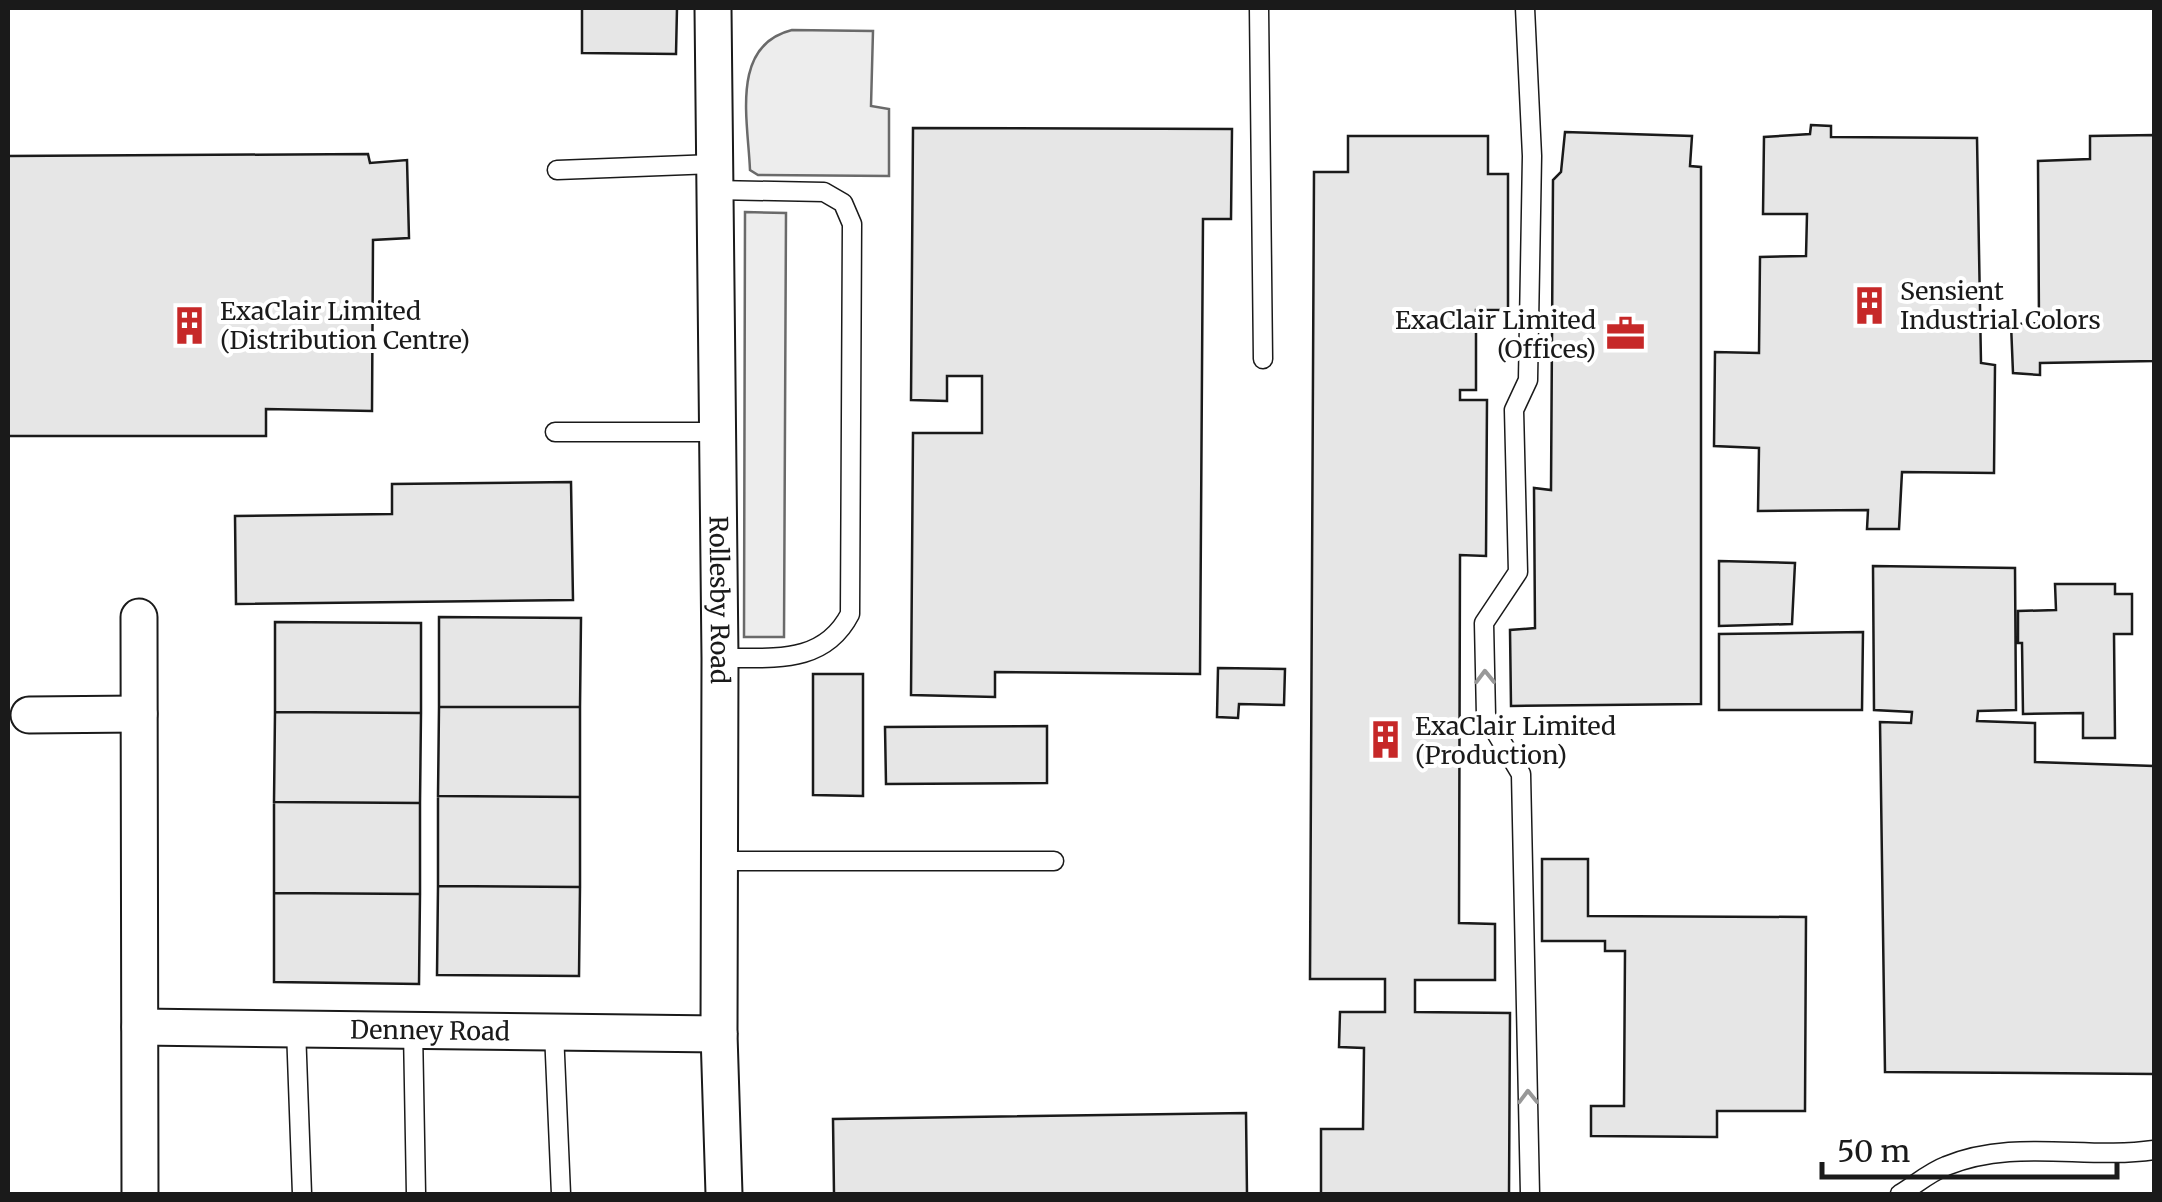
<svg xmlns="http://www.w3.org/2000/svg" width="2162" height="1202" font-family="Merriweather,serif">
	<style>
		.green { fill: #ededed; stroke: #6a6a6a; stroke-width: 2.5 }
		.building { fill: #e6e6e6; stroke: #1a1a1a; stroke-width: 2.5 }
		.lines { fill: none; stroke-linecap: round; stroke-linejoin: round }
		.service-casing { stroke: #1a1a1a; stroke-width: 21 }
		.minor-casing { stroke: #1a1a1a; stroke-width: 39 }
		.service { stroke: #fff; stroke-width: 18 }
		.minor { stroke: #fff; stroke-width: 35 }
		.oneway { stroke: #989898 }
		.labels { text-anchor: middle; dominant-baseline: central; stroke-width: 8; stroke-linejoin: round; paint-order: stroke }
		.poi-label { font-size: 25px; fill: #1a1a1a; stroke: #fff; text-anchor: start }
		.street-label { font-size: 25px; fill: #1a1a1a; stroke: #fff }
	</style>
	<rect width="100%" height="100%" fill="#fff"/>
	<!-- green -->
	<path class="green" d="M792 30 873 31 871 106 889 109V176L758 175 750 170C748 120 730 45 792 30Z
		M745 212 786 213 784 637H744Z"/>
	<!-- building -->
	<path class="building" d="M582 8H677L676 54 582 53Z
		M1811 125 1831 126V137L1977 138 1981 363 1995 365 1994 473 1902 472 1899 529H1867L1868 510 1758 511 1759 448 1714 446 1715 352 1759 353 1760 257 1806 256 1807 214H1763L1764 137 1810 134Z
		M913 128 1232 129 1231 219H1203L1200 674 995 672V697L911 695 913 433H982V376H947V401L911 400Z
		M1565 132 1692 136 1690 166 1701 167V704L1511 706 1510 630 1535 628 1534 488 1551 490 1553 180 1561 172Z
		M2154 135V361L2040 363V375L2013 373 2011 324 2039 323 2038 161 2090 159V136Z
		M1348 136H1488V174H1508V310H1476V390H1460V400H1487L1486 556 1460 555 1459 923 1495 924V980H1415V1012L1510 1013 1509 1194H1321V1129H1363L1364 1048 1339 1047 1340 1012H1385V979H1310L1314 172H1348Z
		M368 154 370 163 407 160 409 238 373 240 372 411 266 409V436H8V156Z
		M571 482 573 600 236 604 235 516 392 514V484Z
		M1719 561 1795 563 1792 624 1719 626Z
		M1873 566 2015 568 2016 710 1978 711 1977 721 2035 723V762L2154 766V1074L1885 1072 1880 722 1911 723 1912 712 1874 710Z
		M2055 584H2115V594H2132V634H2114L2115 738H2083V713L2023 714 2022 643H2018V611L2056 610Z
		M439 617 581 618 580 707H439Z
		M275 622 421 623V713L275 712Z
		M1863 632 1862 710H1719V634Z
		M1218 668 1285 669 1284 705 1239 704 1238 718 1217 717Z
		M813 674H863V796L813 795Z
		M439 707H580V797L438 796Z
		M275 712 421 713 420 803 274 802Z
		M1047 726V783L886 784 885 727Z
		M438 796 580 797V887L438 886Z
		M274 802 420 803V894L274 893Z
		M1542 859H1588V916L1806 917 1805 1111H1717V1137L1591 1136V1106H1624L1625 951H1605V941H1542Z
		M438 886 580 887 579 976 437 975Z
		M274 893 420 894 419 984 274 982Z
		M1246 1113 1247 1194H834L833 1119Z"/>
	<g class="lines">
		<defs>
			<path id="service" d="M1259 8 1263 359
				M1525 8 1532 156 1528 380 1514 410 1518 572 1484 623 1486 716 1521 774 1530 1194
				M557 170 714 164
				M714 190 824 192 843 203 852 224 850 614C823 666 771 657 720 658
				M555 432H717
				M719 861H1054
				M296 1029 302 1194
				M413 1030 416 1194
				M554 1032 561 1194
				M1900 1194C1915 1185 1930 1172 1946 1166 2014 1138 2085 1160 2154 1150"/>
			<g id="minor">
				<path id="s1" d="M713 8 720 658 719 1034 724 1194"/>
				<path d="M139 617 140 1194"/>
				<path d="M29 715 139 714"/>
				<path id="s2" d="M140 1027 719 1034"/>
			</g>
		</defs>
		<!-- service casing -->
		<use href="#service" class="service-casing"/>
		<!-- minor casing -->
		<use href="#minor" class="minor-casing"/>
		<!-- service -->
		<use href="#service" class="service"/>
		<!-- minor -->
		<use href="#minor" class="minor"/>
	</g>
	<!-- one-way arrows -->
	<defs><path id="oneway-chevron" d="M-2-3.5L2.5 0L-2 3.5" fill="none" stroke-width="1.6" stroke-linecap="round" stroke-linejoin="round" transform="scale(2.5)"/></defs>
	<g class="oneway">
		<use href="#oneway-chevron" transform="translate(1485 677) rotate(-91)"/>
		<use href="#oneway-chevron" transform="translate(1528 1097) rotate(-91)"/>
	</g>
	<!-- icons -->
	<defs>
		<symbol id="building-bare" viewBox="-9 -9 18 18"><path d="M-4-6H4V6H1V3H-1V6H-4ZM-2.5-4.3h1.7v1.8h-1.7ZM.8-4.3h1.7v1.8H.8ZM-2.5-1h1.7V.8h-1.7ZM.8-1h1.7V.8H.8Z" fill="#c62828" stroke="#fff" stroke-width="2.5" paint-order="stroke"/></symbol>
		<symbol id="office-bare" viewBox="-9 -9 18 18"><path d="M-6-3h4V-5.5h4V-3h4V5H-6ZM-1-4.5V-3h2v-1.5ZM-6 0V1H6V0Z" fill="#c62828" stroke="#fff" stroke-width="2.5" paint-order="stroke"/></symbol>
	</defs>
	<g fill-rule="evenodd">
		<use href="#building-bare" x="1842" y="278" width="55" height="55"/>
		<use href="#building-bare" x="162" y="298" width="55" height="55"/>
		<use href="#office-bare" x="1598" y="306" width="55" height="55"/>
		<use href="#building-bare" x="1358" y="712" width="55" height="55"/>
	</g>
	<g class="labels">
		<!-- poi labels -->
		<g class="poi-label">
			<text x="1900" y="291">Sensient<tspan x="1900" dy="29">Industrial Colors</tspan></text>
			<text x="220" y="311">ExaClair Limited<tspan x="220" dy="29">(Distribution Centre)</tspan></text>
			<text x="1596" y="320" text-anchor="end">ExaClair Limited<tspan x="1596" dy="29">(Offices)</tspan></text>
			<text x="1415" y="726">ExaClair Limited<tspan x="1415" dy="29">(Production)</tspan></text>
		</g>
		<!-- street labels -->
		<g class="street-label">
			<text stroke="none"><textPath href="#s1" startOffset="592">Rollesby Road</textPath></text>
			<text stroke="none"><textPath href="#s2" startOffset="290">Denney Road</textPath></text>
		</g>
	</g>
	<!-- border -->
	<rect width="2162" height="1202" fill="none" stroke="#1a1a1a" stroke-width="20"/>
	<!-- scale -->
	<path d="M1822 1162v15h295v-15" fill="none" stroke="#1a1a1a" stroke-width="5"/>
	<text x="1837" y="1162" font-size="30" fill="#1a1a1a" stroke="#ffffff" stroke-width="8" paint-order="stroke">50 m</text>
</svg>
